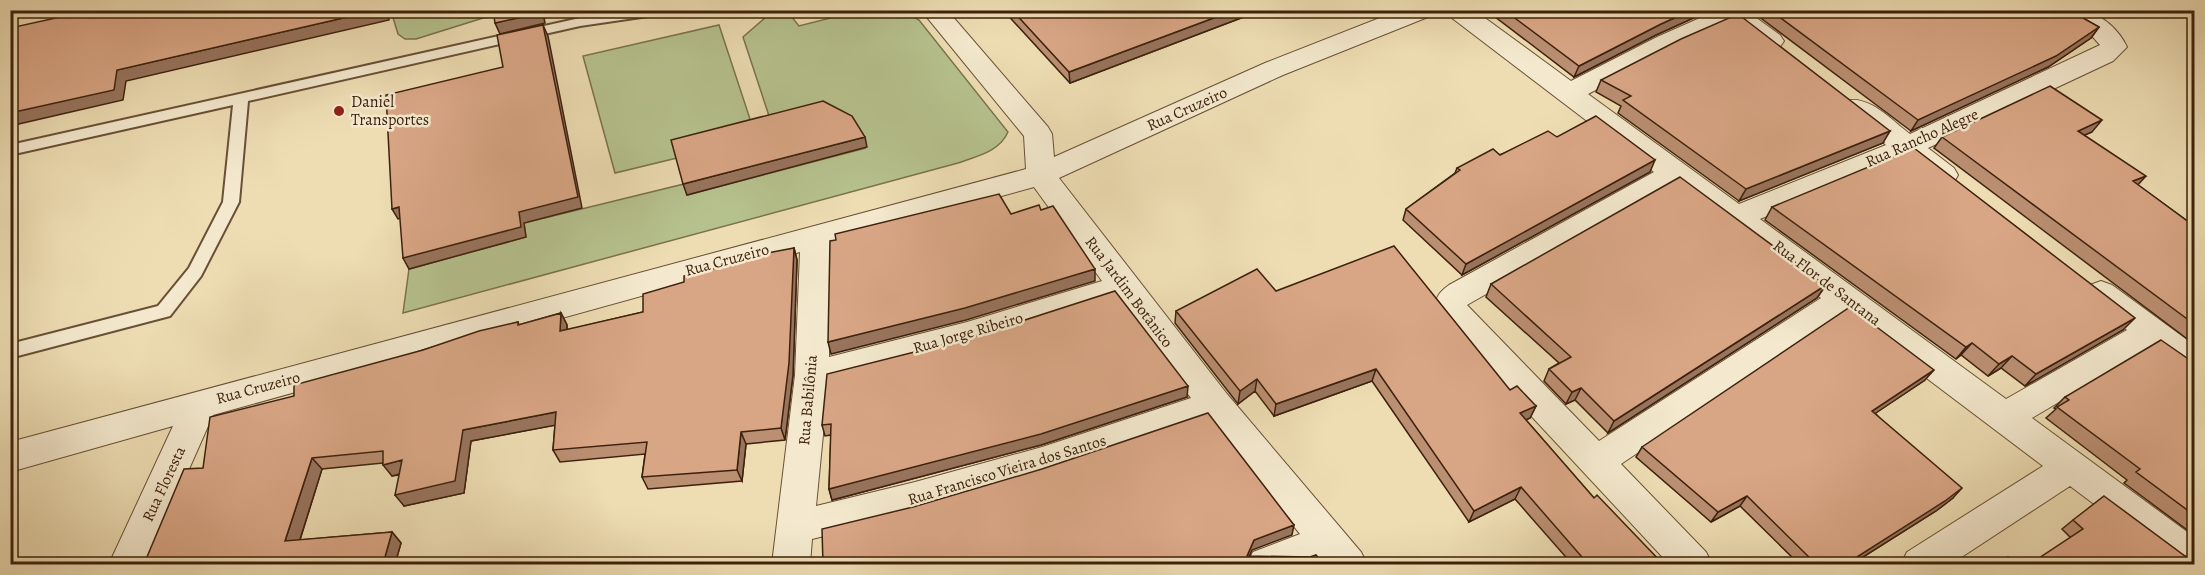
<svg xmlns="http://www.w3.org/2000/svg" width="2205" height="575" font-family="Alegreya,serif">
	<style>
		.green { fill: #b6c28e; stroke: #7a724e; stroke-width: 1.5 }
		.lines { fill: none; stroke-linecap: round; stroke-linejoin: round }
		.service-casing { stroke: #695036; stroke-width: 4 }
		.minor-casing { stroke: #695036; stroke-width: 2 }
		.service { fill: #f4e9ce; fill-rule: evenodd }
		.minor { fill: #f4e9ce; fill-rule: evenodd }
		.wall { fill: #bb8f72; stroke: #3d210d; stroke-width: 1.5 }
		.shaded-wall { fill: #98745d; stroke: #3d210d; stroke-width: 1.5 }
		.building { fill: #d9a685; stroke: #3d210d; stroke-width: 1.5 }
		.poi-dot { fill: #8f2418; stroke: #f4e9ce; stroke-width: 2 }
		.labels { text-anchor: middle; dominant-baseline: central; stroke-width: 5; stroke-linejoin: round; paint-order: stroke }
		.poi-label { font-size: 16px; fill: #3d210d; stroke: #f4e9ce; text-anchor: start }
		.street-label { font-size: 16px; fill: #3d210d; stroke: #f4e9ce }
	</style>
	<rect width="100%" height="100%" fill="#eeddb3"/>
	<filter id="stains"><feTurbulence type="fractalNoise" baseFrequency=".00333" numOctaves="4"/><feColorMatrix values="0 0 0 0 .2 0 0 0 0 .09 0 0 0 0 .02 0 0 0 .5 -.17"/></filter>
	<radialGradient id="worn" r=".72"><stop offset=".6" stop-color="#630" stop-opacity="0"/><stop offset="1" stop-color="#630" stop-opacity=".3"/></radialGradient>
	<!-- green -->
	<path class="green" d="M495 10 496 14 416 39H405L398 34 391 11Z
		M902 10 919 20 1008 132C999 152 977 156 958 163L403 313 409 269 526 237 524 223 684 184 687 195 866 148 772 125 743 37 766 17 787 11 799 26 858 11Z
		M719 25 752 125 677 158 615 173 583 56Z"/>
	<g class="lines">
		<defs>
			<path id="service" d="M631 10H668L662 14 580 26 248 101 239 202 201 276 170 316 10 358V344L158 306 189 268 223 202 233 105 10 155V145L580 18Z
				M723 10H749C743 16 729 16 723 10Z"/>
			<path id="minor" d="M921 10H947L1048 127 1052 134 1054 157 1265 63 1400 10H1436L1433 15 1283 75 1059 178 1227 394 1361 552 1367 564H1325L1321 559 1308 564H1247L1253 552 1300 534 1208 420 1042 477 915 514 812 539 810 564H772L795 375 800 252 213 415 147 564H109L173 426 10 472V442L1026 169 1024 136ZM1034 187 1102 281 967 322 829 357 831 243ZM1116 300 1191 398 1042 447 915 482 816 506 828 384 967 348Z
				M1445 10H1474L1571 81 1657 37 1718 10H1753L1751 14 1780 35 1784 41 1780 47C1760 52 1747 35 1732 24L1675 49 1588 94 1739 204 1886 145 1845 113 1841 107 1845 101C1869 94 1892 121 1910 134L2100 45 2091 35 2054 15 2051 10C2061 10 2074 8 2084 11 2103 15 2119 30 2127 47L2113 61 1928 148 1954 168 1958 175 1954 182C1934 188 1920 171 1904 159L1760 219 2006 399 2127 330 2090 301 2085 293 2090 285 2101 281 2112 285 2194 345V376L2182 372 2150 348 2032 418 2194 537V564H2174L2070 486 1951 564H1901L1907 552 2043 466 1843 315 1621 464 1706 552 1712 564H1669L1440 318C1432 303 1436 294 1449 285L1654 172 1448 15ZM1674 187 1821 298 1599 441 1467 305Z"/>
		</defs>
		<!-- service casing -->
		<use href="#service" class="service-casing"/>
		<!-- minor casing -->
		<use href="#minor" class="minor-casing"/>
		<!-- service -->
		<use href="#service" class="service"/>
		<!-- minor -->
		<use href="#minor" class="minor"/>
	</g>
	<!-- wall -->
	<path class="wall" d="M1003 10H1262L1070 83Z
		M1486 10H1711L1656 35 1574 77Z
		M1755 10H2069L2099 27 2091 38 2048 67 1911 131 1754 13Z
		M1601 80 1883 143 1739 201 1618 113 1621 106 1596 92Z
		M2092 132 2084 135 2138 185 2194 226V344L1934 148 1942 137Z
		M1557 137 1650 172 1462 275 1403 220 1406 209 1455 173 1457 168Z
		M1772 207 2123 330 2025 386 2001 368 1988 376 1961 355 1956 359 1765 220Z
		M794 248 797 260 793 375 785 440 746 444 742 481 648 489 642 477 645 454 560 462 553 450 555 425 471 441 464 493 404 506 399 475 392 476 383 463 322 469 300 540 392 532 401 543 395 564H144L203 468 294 396 423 350 518 322 519 325 561 313 567 325V330L643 312Z
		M1491 284 1826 285 1817 298 1608 433 1575 400 1566 404 1544 381 1549 369 1559 363 1486 297Z
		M1276 291 1510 390 1536 406 1530 418 1526 420 1594 498 1663 564H1572L1515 499 1469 522 1372 381 1274 416 1255 391 1238 404 1175 323 1176 311Z
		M966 339 1187 397 1041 445 832 500 829 489 831 435 825 436 822 425Z
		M2193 363H2194V535L2124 483 2127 480 2046 418 2056 409 2054 408 2065 397Z
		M1925 380 1875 413 1953 498 1936 511 1852 564H1799L1740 506 1711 522 1636 457 1642 447Z
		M2073 520 2185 556 2194 564 2070 537 2062 529Z"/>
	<!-- shaded-wall -->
	<path class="shaded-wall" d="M378 10H388L389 20 126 81 123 100 10 126V113L117 70Z
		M541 10H559L560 15 544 18 545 23 500 34 495 23Z
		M1235 10H1262L1070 83 1069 72Z
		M1692 10H1711L1656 35 1574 77 1579 66 1661 24Z
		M543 25 548 36 582 208 524 223 526 237 409 269 403 258Z
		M2099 27 2091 38 2048 67 1911 131 1918 120Z
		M2102 120 2092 132 2069 142 2078 131Z
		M1890 131 1883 143 1739 201 1746 189Z
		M865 137 867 147 687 195 683 184Z
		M1655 160 1650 172 1462 275 1466 264Z
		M2146 176 2136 187 2133 181Z
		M399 207 406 217 398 219 392 209Z
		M794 248 797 260 793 375 785 440 781 428Z
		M1095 269V281L966 320 831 354 828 342Z
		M1826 285 1817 298 1608 433 1614 421Z
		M561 313 567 325 566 343 560 331Z
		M2135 318 2123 330 2025 386 2036 374Z
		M1972 343 1961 355 1956 359 1966 347Z
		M2012 356 2001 368 1988 376 1999 364Z
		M1376 369 1372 381 1274 416 1276 404Z
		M1934 370 1925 380 1864 421 1872 411Z
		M1257 379 1255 391 1238 404 1240 391Z
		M1188 386 1187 397 1041 445 832 500 829 489Z
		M1581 388 1575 400 1566 404 1572 392Z
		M1536 406 1530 418 1514 425 1520 413Z
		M556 412 562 424 471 441 464 493 404 506 395 495 463 430Z
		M741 432 746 444 742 481 737 470Z
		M312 458 322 469 296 552 285 541Z
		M402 460 411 471 392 476 383 465Z
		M1521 487 1515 499 1469 522 1474 511Z
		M1962 488 1953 498 1936 511 1852 564H1846Z
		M1747 496 1740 506 1711 522 1718 512Z
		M1294 525 1292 535 1252 550 1246 564 1247 556 1254 540Z
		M392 532 401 543 395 564H383Z"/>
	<!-- building -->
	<path class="building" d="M92 10H378L117 70 114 90 10 113V28Z
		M493 10H541V13L495 23Z
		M1012 10H1235L1069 72Z
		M1504 10H1692L1661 24 1579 66Z
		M1770 10H2069L2099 27 2056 56 1918 120Z
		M1738 14 1890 131 1746 189 1623 100 1631 96 1601 80 1681 39Z
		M543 25 578 197 519 212 521 227 403 258 399 207 392 209 386 95 503 67 497 35Z
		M2050 86 2102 120 2078 131 2146 176 2133 181 2194 226V324L1942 137Z
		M823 101 852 116 865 137 683 184 671 140Z
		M1596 116 1655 160 1466 264 1406 209 1460 170 1457 168 1493 149 1500 155 1548 131 1557 137Z
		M1914 148 2135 318 2036 374 2012 356 1999 364 1972 343 1966 347 1772 207Z
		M1680 177 1826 285 1614 421 1581 388 1572 392 1549 369 1571 357 1491 284Z
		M999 194 1011 214 1039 205 1041 210 1053 206 1095 269 965 308 828 342 830 241 836 240 835 234Z
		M1394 246 1510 390 1517 386 1536 406 1520 413 1594 498 1597 495 1663 564H1588L1521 487 1474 511 1376 369 1276 404 1257 379 1240 391 1176 311 1257 269 1276 291Z
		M794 248 789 363 781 428 741 432 737 470 642 477 647 442 553 450 556 412 463 430 455 481 395 495 402 460 383 465V451L312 458 285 541 392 532 383 564H144L184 469 203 468 210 417 294 396V385L423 350 479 331 518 322V325L561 313 560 331 643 312V294L684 282V276L756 258V255Z
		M1115 291 1188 386 1041 434 829 489 831 424 822 425 827 374 966 339Z
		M1850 307 1934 370 1872 411 1962 488 1945 501 1846 564H1816L1747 496 1718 512 1642 447Z
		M2161 340 2194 363V515L2136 472 2140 469 2057 407 2069 400 2065 397Z
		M1208 413 1294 525 1254 540 1247 556 1310 557 1316 555 1323 564H823L822 529 913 507 1042 469Z
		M2104 496 2185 556 2194 557V564H2030L2083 529 2073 520Z
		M2008 557 2017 564H1996Z"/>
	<!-- markers -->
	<circle class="poi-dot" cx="339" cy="111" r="6"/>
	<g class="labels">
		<!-- poi labels -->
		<g class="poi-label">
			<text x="351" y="102">Daniel<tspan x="351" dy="18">Transportes</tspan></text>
		</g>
		<!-- street labels -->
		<g class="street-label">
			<text transform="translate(1187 109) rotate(-24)">Rua Cruzeiro</text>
			<text transform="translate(1922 138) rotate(-24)">Rua Rancho Alegre</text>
			<text transform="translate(727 260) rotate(-15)">Rua Cruzeiro</text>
			<text transform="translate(1827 283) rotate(37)">Rua Flor de Santana</text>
			<text transform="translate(1129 292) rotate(53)">Rua Jardim Botânico</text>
			<text transform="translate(968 333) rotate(-16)">Rua Jorge Ribeiro</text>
			<text transform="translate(258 388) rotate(-15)">Rua Cruzeiro</text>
			<text transform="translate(808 400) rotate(-85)">Rua Babilônia</text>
			<text transform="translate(1007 470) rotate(-17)">Rua Francisco Vieira dos Santos</text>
			<text transform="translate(164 484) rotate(-65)">Rua Floresta</text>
		</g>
	</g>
	<!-- margin -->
	<rect width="2205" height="575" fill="none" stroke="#eeddb3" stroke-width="36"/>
	<rect x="12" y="12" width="2181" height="551" fill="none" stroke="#3d210d" stroke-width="3"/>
	<rect x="18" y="18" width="2169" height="539" fill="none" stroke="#3d210d" stroke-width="1.5"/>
	<rect width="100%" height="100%" filter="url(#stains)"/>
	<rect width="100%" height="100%" fill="url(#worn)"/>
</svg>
